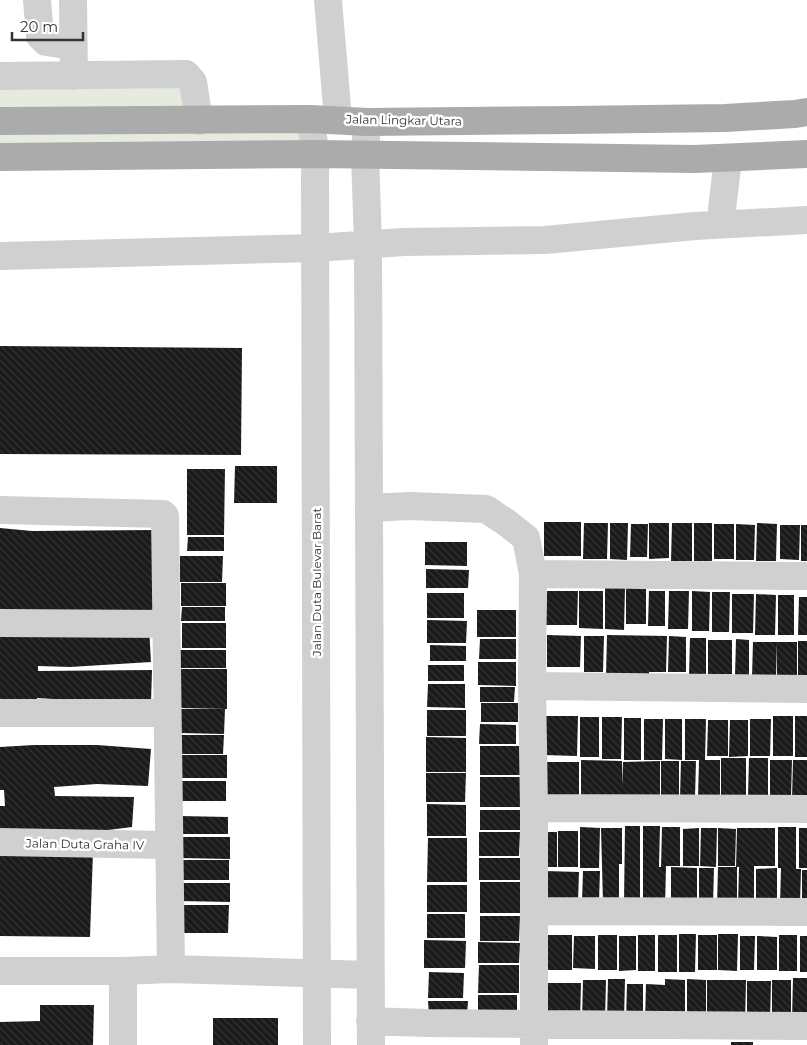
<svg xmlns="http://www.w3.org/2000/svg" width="807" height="1045" font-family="Montserrat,sans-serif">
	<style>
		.grass { fill: #e5ecdf }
		.building { fill: url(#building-back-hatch) }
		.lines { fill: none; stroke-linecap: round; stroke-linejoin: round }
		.minor { stroke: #d0d0d0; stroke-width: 28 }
		.major { stroke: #ababab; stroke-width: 28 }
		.labels { text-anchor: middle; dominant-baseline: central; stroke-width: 5; stroke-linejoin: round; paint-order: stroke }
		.street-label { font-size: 12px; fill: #333; stroke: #fff }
	</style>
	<defs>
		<pattern id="building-back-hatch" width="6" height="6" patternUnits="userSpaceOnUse" patternTransform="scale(1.25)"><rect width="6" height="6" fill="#1a1a1a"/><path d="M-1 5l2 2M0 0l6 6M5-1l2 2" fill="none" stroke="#333"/></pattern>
	</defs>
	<rect width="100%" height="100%" fill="#fff"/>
	<!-- grass -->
	<path class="grass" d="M186 74 199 120 310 119 316 154 0 156V76Z"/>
	<!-- building -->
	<path class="building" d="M0 346 242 348 241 455 0 454Z
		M235 466H277V503H234Z
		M187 469H225L224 535H187Z
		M544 522H581V556H544Z
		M584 523H608L607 559H583Z
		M610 523H628L627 560 610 559Z
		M649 523H669V558L649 559Z
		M672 523H692V561H671Z
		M694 523H712V561H694Z
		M757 523 777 524 776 561H756Z
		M631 524H648L647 557H630Z
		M714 524H734V559H714Z
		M736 524 755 525 754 560H736Z
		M780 525H800L799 560 780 559Z
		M801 525H807V561H801Z
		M0 528 32 531 155 530 156 614H0Z
		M188 537H224V551H187Z
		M425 542H467V566L425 565Z
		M180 556H223L222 582H180Z
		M426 569 469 570 468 588H426Z
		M181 583H226V606H181Z
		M605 588H625L624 630 605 629Z
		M626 588 646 589V624H626Z
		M547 591H578L577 625H546Z
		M579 591H603V629L579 628Z
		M649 591H665V626H648Z
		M669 591H689L688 629H668Z
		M692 591 710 592 709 631H692Z
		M712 592H730L729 632H712Z
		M427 593H464V618H427Z
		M732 594H754L753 633H732Z
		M756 594 776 595 775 635H755Z
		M778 595H794V635H778Z
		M799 597H807V635H798Z
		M182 607H225V621H181Z
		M477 610H516V637H477Z
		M427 620 467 621 466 643H427Z
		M182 623H226V648H182Z
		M149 627 151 662 70 667 38 666V671L152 670 151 703H118L37 698V708L0 706V629Z
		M547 635 581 636 580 667H547Z
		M607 635 667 636 666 672H649V676H606Z
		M584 636H604L603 672H584Z
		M669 636 686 637V672H668Z
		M690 638H706V676L689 675Z
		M480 639H516V659H479Z
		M736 639 749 640V676H735Z
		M708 640H732V674H708Z
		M798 641H807V675H798Z
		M753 642H777L776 677H752Z
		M777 642H797V675H777Z
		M430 645 466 646V661H430Z
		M180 650H226V668H179Z
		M478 662H516V686L478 685Z
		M428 665H464V681H428Z
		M178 669H227V709L178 708Z
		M428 684H465V708L427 707Z
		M480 687H515L514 702H480Z
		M481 703H518V722H481Z
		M179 709H225L224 734 179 733Z
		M427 710H466V736H427Z
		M544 716H578L577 756 543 755Z
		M773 716H793V756H773Z
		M795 716H807V757H795Z
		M580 717H599V757H580Z
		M602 717H622L621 759H602Z
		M624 718H641V760H624Z
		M644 719H663L662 760H644Z
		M665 719H682V760L665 759Z
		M685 719H706L705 760H720V799L698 798 699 760H685Z
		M750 719H771L770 756H750Z
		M708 720H728V756H707Z
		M730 720H748V756L729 757Z
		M480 724 516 725V744H479Z
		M178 735H224L223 754H178Z
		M426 737 466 738V772H426Z
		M34 745H97L151 749 148 786 97 784 54 787 55 796 134 797 132 827 76 834H0V806H5L4 790H0V747Z
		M480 746H520V775H480Z
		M178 755H227V778H178Z
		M721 758H746V798H721Z
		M749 758H768V798L748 797Z
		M581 760 622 761V786L623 762 660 761V799L581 798Z
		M770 760H792L791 797H770Z
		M793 760H807V798H792Z
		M661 761H679V798H661Z
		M681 761H696L695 798H680Z
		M543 762H579V797H542Z
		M426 773H466L465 802H426Z
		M480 777H520V807H480Z
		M179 781H226V801H179Z
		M427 804 466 805V836H427Z
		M480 810H520V830H480Z
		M180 816 228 817V834H180Z
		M625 826H640V901H624Z
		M643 826H660L659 867H661L662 827H680V866H666L665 908H643Z
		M580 827 600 828 599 868H580Z
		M778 827H796V869H801L800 905H780L781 868H778Z
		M601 828H622V864H619V903H603Z
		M699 828V866H683V829Z
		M701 828H717L716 867 700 866Z
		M718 828 736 829 735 866H718Z
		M737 828H754V906H738L739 867H736Z
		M754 828H775V866H754Z
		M799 828H807V868H799Z
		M558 831H578V867H558Z
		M479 832H520L519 856H479Z
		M541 832H557V867H540Z
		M179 837H230V859L179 858Z
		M428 838H467V882H427Z
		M0 852H93L90 937 0 936Z
		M479 858H521V880H479Z
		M180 860H229V880H181Z
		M671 867 697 868V906H671Z
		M718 867H737V905H717Z
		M699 868H714L713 906 699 905Z
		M777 868V904L756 905V869Z
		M802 870H807V906H802Z
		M545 871 579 872 578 902H545Z
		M583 871H600L599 901H582Z
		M480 882H521V913H480Z
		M179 883H230V902L179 901Z
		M427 885H467V912H427Z
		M183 905H229L228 933H182Z
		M427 914H465V938H427Z
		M480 916H520L519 941H480Z
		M679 934H696L695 972H679Z
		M718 934H738L737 971 718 970Z
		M545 935H572V970H545Z
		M598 935H617V970H598Z
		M638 935H655V971H638Z
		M658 935H677V972H658Z
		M698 935H717V970H698Z
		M779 935H797V971H779Z
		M574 936H595V969L573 968Z
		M619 936H636V970L619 971Z
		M740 936H755L754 970H740Z
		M757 936 777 937V970H757Z
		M800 936H807V972H800Z
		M424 940 466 941 465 968H424Z
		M478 942 520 943 519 963H478Z
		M479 965H519V993H478Z
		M429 972 464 973 463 998H428Z
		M793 978H807V1019H792Z
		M608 979H625L624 1020H607Z
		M665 979 685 980V1021L645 1022 646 984 665 985Z
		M687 979 706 980V1022H687Z
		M583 980H606L605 1021H582Z
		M707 980H746L745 1023 707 1025Z
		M772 980H791V1018L772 1017Z
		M747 981H771L770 1022H747Z
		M548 983H581L580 1023H548Z
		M627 984H643V1020L626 1021Z
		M478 995H517V1023H478Z
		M428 1001H468L467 1016H429Z
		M40 1005H94L93 1045H0V1022L40 1021Z
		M213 1018H278V1045H213Z
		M731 1042H753V1045H731Z"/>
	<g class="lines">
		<!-- minor -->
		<path class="minor" d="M37 0 40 36 46 42 73 46
			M73 0 74 76
			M328 0 338 119
			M0 76 186 74 193 82 199 121
			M310 119 316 154 315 176 317 1045
			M367 122 365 155 368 244 371 1045
			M722 224V209L728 159
			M0 256 315 248 404 242 545 240 695 226 807 220
			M369 508 409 506 486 509 507 523 526 538 533 574 532 686 534 808V1045
			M0 510 163 514 165 516 171 969
			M533 574 807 576
			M0 623 166 624
			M532 686 807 689
			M0 713H167
			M534 808 807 809
			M0 842 169 845
			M534 911 807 912
			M0 971H123L171 969 370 975
			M123 971V1045
			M370 1021 426 1023 807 1026"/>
		<!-- major -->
		<path class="major" d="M0 121 310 119 367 122 571 120 725 118 795 114 807 112
			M0 157 316 154 694 159 807 154"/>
	</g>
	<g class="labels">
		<!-- street labels -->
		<g class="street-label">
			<text transform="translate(404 120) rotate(1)">Jalan Lingkar Utara</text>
			<text transform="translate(316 582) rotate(-90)">Jalan Duta Bulevar Barat</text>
			<text transform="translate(85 844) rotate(1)">Jalan Duta Graha IV</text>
		</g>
	</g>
	<!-- scale -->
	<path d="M12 32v8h71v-8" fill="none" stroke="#333333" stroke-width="2.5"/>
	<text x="20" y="32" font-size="15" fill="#333333" stroke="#ffffff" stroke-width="4" paint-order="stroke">20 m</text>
</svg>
